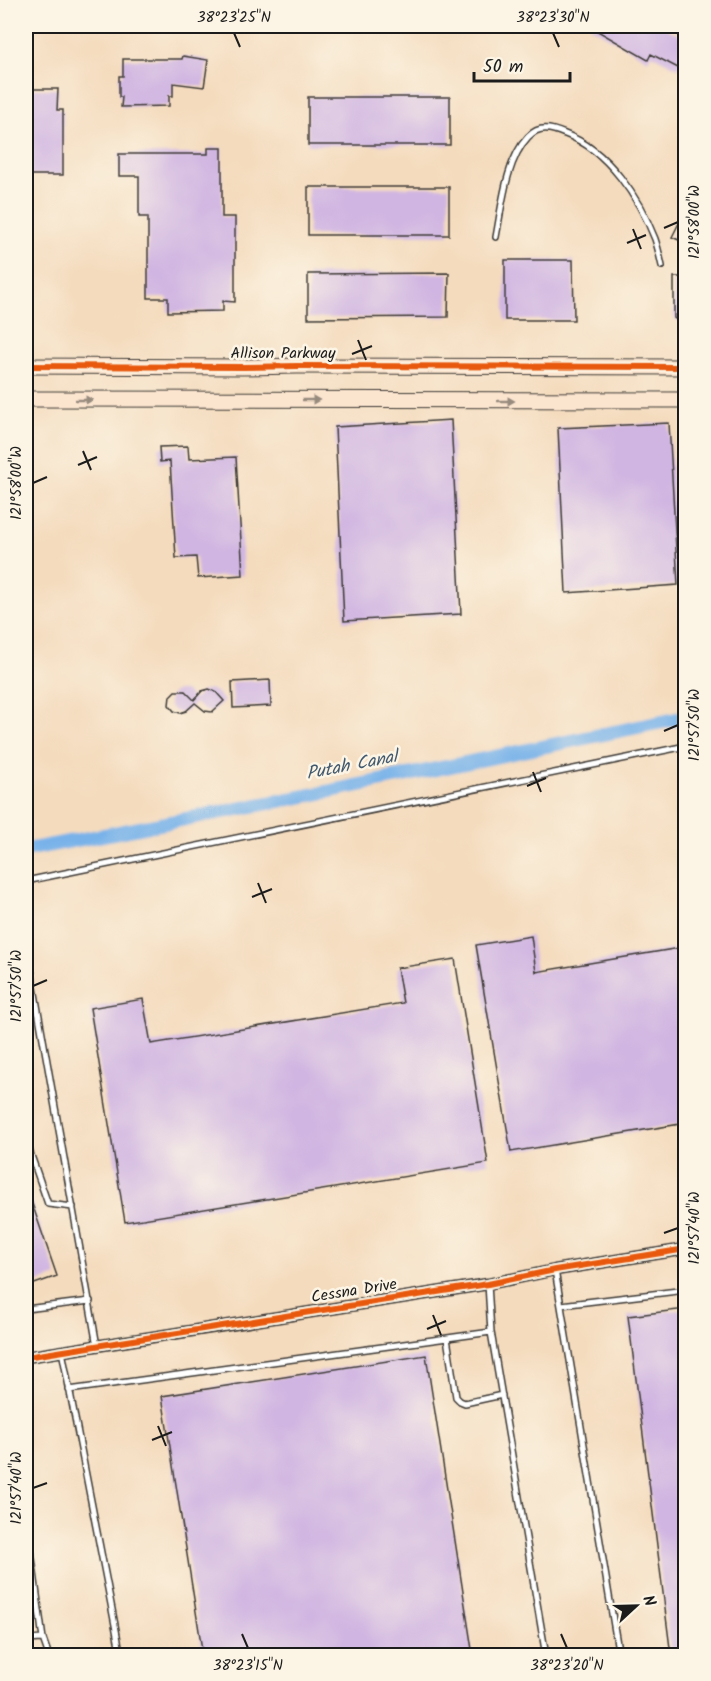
<svg xmlns="http://www.w3.org/2000/svg" width="711" height="1681" font-family="Kalam,sans-serif">
	<style>
		.lines { fill: none; stroke-linecap: round; stroke-linejoin: round }
		.canal { stroke: #78b2e9; stroke-width: 14 }
		.building { fill: #d0b5e2 }
		.lane-casing { stroke: #3c3934; stroke-width: 8 }
		.street-casing { stroke: #3c3934; stroke-width: 13 }
		.secondary-casing { stroke: #3c3934; stroke-width: 17 }
		.lane { stroke: #fff; stroke-width: 5 }
		.street { stroke: #fff; stroke-width: 10 }
		.secondary { stroke: #fce5cf; stroke-width: 15 }
		.cycleway-casing { stroke: #fcf5e5; stroke-width: 10 }
		.cycleway { stroke: #e8590c; stroke-width: 6 }
		.oneway { fill: #978b7e }
		.ticks { fill: none; stroke: #1c1c1c; stroke-width: 2 }
		.labels { text-anchor: middle; dominant-baseline: central; stroke-width: 5; stroke-linejoin: round; paint-order: stroke }
		.street-label { font-size: 16px; fill: #1c1c1c; stroke: #fcf5e5 }
		.water-label { font-size: 18px; font-style: italic; fill: #41586e; stroke: #fcf5e5 }
		.neatline { fill: none; stroke: #1c1c1c; stroke-width: 2 }
		.ticks-label { font-size: 15px; text-anchor: middle; fill: #1c1c1c }
	</style>
	<rect width="100%" height="100%" fill="#fcf5e5"/>
	<filter id="ink" filterUnits="userSpaceOnUse"><feTurbulence type="fractalNoise" baseFrequency=".0167" numOctaves="2"/><feDisplacementMap in="SourceGraphic" scale="12" xChannelSelector="R" yChannelSelector="G"/><feConvolveMatrix kernelMatrix="1 2 1 2 8 2 1 2 1" color-interpolation-filters="sRGB"/></filter>
	<filter id="wash" filterUnits="userSpaceOnUse"><feTurbulence type="fractalNoise" baseFrequency=".008" numOctaves="4" result="noise"/><feDisplacementMap in="SourceGraphic" scale="24" xChannelSelector="R" yChannelSelector="G"/><feGaussianBlur stdDeviation="1.35" result="paint"/><feColorMatrix in="noise" values="0 0 0 0 0 0 0 0 0 0 0 0 0 0 0 0 0 1.4 0 .05"/><feComposite in="paint" operator="in"/></filter>
	<g filter="url(#wash)">
		<rect width="100%" height="100%" fill="#f4dbbe"/>
		<g class="lines">
			<!-- canal -->
			<path class="canal" d="M26 850 331 791 686 717"/>
		</g>
		<g id="blocks">
			<!-- building -->
			<path class="building" d="M589 26H662L686 39V70L679 66 678 68 651 54 648 60Z
				M183 56 208 60 204 87 173 83V96H169V106L121 107 122 97H119V76H123V59H182Z
				M26 89H58L57 110H63V175H26Z
				M308 97H450V145H308Z
				M208 148H222V217H235V302L223 301V311L168 312V298H148V217H139V176H119V154H208Z
				M308 187H449V235H308Z
				M686 209V243L672 237Z
				M505 260H573L574 320H505Z
				M449 273 448 317 308 318V274Z
				M674 277H686V321H678L674 318Z
				M451 420 461 614 344 621 335 427Z
				M669 423 678 585 566 593 558 428Z
				M188 446 189 459 236 457 243 575 198 578 196 557 176 558 170 461 160 462 159 447Z
				M270 680 271 706 233 708 232 682Z
				M209 689 216 692 224 701 212 712 205 711 195 703 186 711 180 713 174 711 169 705 170 696 175 691H185L194 700 202 691Z
				M531 936 536 972 686 947V1123L511 1152 476 945Z
				M455 959 488 1163 125 1222 90 1008 143 999 151 1044 403 1003 397 968Z
				M26 1189H27L57 1276 26 1287Z
				M686 1309V1656H671L628 1316Z
				M426 1355 473 1656H203L162 1396Z"/>
		</g>
	</g>
	<g filter="url(#ink)">
		<use href="#blocks" fill-opacity="0" stroke="#3c3934" stroke-width="1.5"/>
		<g class="lines">
			<defs>
				<path id="lane" d="M496 237C502 206 506 160 528 137 539 125 551 128 565 134 608 150 639 198 655 239 658 248 660 257 662 266
					M26 881 686 746
					M26 966 30 965 97 1346
					M26 1141 48 1204 73 1207
					M555 1270 619 1656
					M561 1305 686 1290
					M26 1309 90 1301
					M491 1332 546 1656
					M447 1338 456 1397 460 1401 465 1403 502 1395
					M62 1351 121 1656
					M69 1390 491 1332 488 1284
					M26 1514 43 1639 49 1656
					M26 1640 43 1639"/>
				<path id="street" d="M26 1357 488 1284 555 1270 686 1249"/>
				<path id="secondary" d="M26 366 243 367 297 366 686 367
					M26 399 686 400"/>
			</defs>
			<!-- lane casing -->
			<use href="#lane" class="lane-casing"/>
			<!-- street casing -->
			<use href="#street" class="street-casing"/>
			<!-- secondary casing -->
			<use href="#secondary" class="secondary-casing"/>
			<!-- lane -->
			<use href="#lane" class="lane"/>
			<!-- street -->
			<use href="#street" class="street"/>
			<!-- secondary -->
			<use href="#secondary" class="secondary"/>
			<defs>
				<path id="cycleway" d="M26 366 243 367 297 366 686 367
					M26 1357 488 1284 555 1270 686 1249"/>
			</defs>
			<!-- cycleway casing -->
			<use href="#cycleway" class="cycleway-casing"/>
			<!-- cycleway -->
			<use href="#cycleway" class="cycleway"/>
		</g>
		<!-- one-way arrows -->
		<defs><path id="oneway-solid" d="M-6-.8H1V-3.2L6.5 0L1 3.2V.8H-6Z" transform="scale(1.5)"/></defs>
		<g class="oneway">
			<use href="#oneway-solid" transform="translate(84 400)"/>
			<use href="#oneway-solid" transform="translate(311 400)"/>
			<use href="#oneway-solid" transform="translate(506 401)"/>
		</g>
	</g>
	<!-- ticks -->
	<path class="ticks" d="M234 33 240 47M553 33 559 47M664 228 678 222M633 229 641 249M627 243 646 235M358 340 366 360M352 354 372 346M83 451 91 470M78 465 97 457M33 483 47 477M664 731 678 725M533 772 541 792M527 786 546 778M258 883 266 903M252 897 272 889M33 986 47 980M664 1233 678 1228M433 1315 441 1335M427 1329 446 1321M158 1426 166 1446M152 1440 172 1432M33 1488 47 1483M242 1634 248 1648M561 1634 567 1648"/>
	<g class="labels">
		<!-- street labels -->
		<g class="street-label">
			<text x="283" y="353">Allison Parkway</text>
			<text transform="translate(354 1291) rotate(-9)">Cessna Drive</text>
		</g>
		<!-- water labels -->
		<g class="water-label">
			<text transform="translate(352 766) rotate(-11)">Putah Canal</text>
		</g>
	</g>
	<!-- margin -->
	<rect width="711" height="1681" fill="none" stroke="#fcf5e5" stroke-width="66"/>
	<!-- north arrow -->
	<g transform="translate(636 1606) rotate(68)" stroke="#fcf5e5" stroke-width="4.5" paint-order="stroke">
	<path d="M0-4.5L10 22L0 15L-10 22Z" fill="#1c1c1c"/>
	<text y="-9" font-size="16" font-weight="bold" text-anchor="middle" fill="#1c1c1c">N</text>
	</g>
	<!-- scale -->
	<path d="M474 72v9h96v-9" fill="none" stroke="#1c1c1c" stroke-width="3"/>
	<text x="483" y="72" font-size="18" fill="#1c1c1c" stroke="#fcf5e5" stroke-width="4.5" paint-order="stroke">50 m</text>
	<rect x="33" y="33" width="645" height="1615" class="neatline"/>
	<g class="ticks-label">
		<text x="234" y="22">38°23'25"N</text>
		<text x="553" y="22">38°23'30"N</text>
		<text transform="translate(694 222) rotate(-90)" y="5">121°58'00"W</text>
		<text transform="translate(16 483) rotate(-90)" y="5">121°58'00"W</text>
		<text transform="translate(694 725) rotate(-90)" y="5">121°57'50"W</text>
		<text transform="translate(16 986) rotate(-90)" y="5">121°57'50"W</text>
		<text transform="translate(694 1228) rotate(-90)" y="5">121°57'40"W</text>
		<text transform="translate(16 1488) rotate(-90)" y="5">121°57'40"W</text>
		<text x="248" y="1670">38°23'15"N</text>
		<text x="567" y="1670">38°23'20"N</text>
	</g>
</svg>
